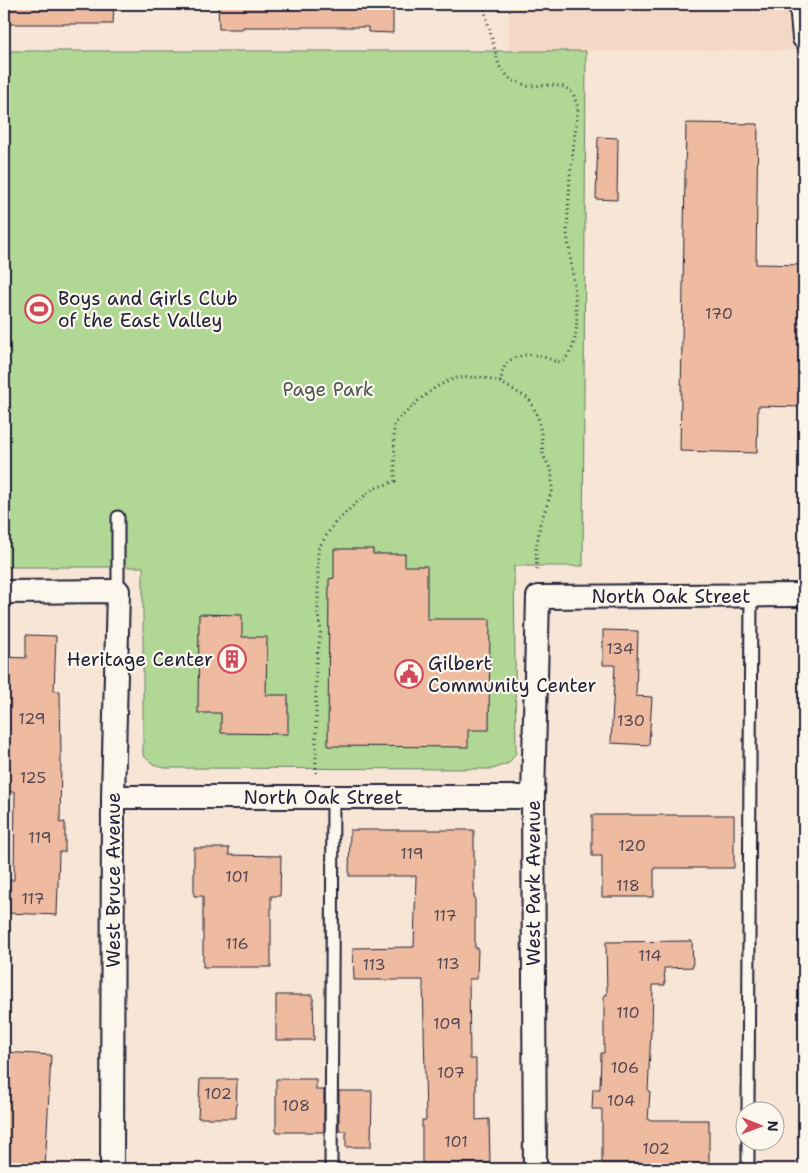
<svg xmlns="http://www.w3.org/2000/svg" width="808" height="1173" font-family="'Shantell Sans',sans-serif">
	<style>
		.built { fill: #f4d8c5 }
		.green { fill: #b0d794; stroke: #697c68 }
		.building { fill: #eebba0; stroke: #22223b }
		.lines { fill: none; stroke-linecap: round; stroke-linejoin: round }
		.lane-casing { stroke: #22223b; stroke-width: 15 }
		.street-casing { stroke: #22223b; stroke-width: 26 }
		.path { stroke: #22223b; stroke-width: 3; stroke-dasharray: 1 4; stroke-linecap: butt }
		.lane { stroke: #fbf7ec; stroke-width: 11 }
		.street { stroke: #fbf7ec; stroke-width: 22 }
		.labels { text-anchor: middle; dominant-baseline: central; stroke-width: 4.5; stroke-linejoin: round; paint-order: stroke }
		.number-label { font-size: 16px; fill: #554854 }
		.poi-label { font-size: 19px; fill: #22223b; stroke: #fbf7ec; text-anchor: start }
		.park-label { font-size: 19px; fill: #4d5856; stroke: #fbf7ec }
		.street-label { font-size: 19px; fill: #22223b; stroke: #fbf7ec }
	</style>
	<rect width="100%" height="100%" fill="#f7e5d5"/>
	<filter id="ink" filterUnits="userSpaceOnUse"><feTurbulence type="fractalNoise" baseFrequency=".02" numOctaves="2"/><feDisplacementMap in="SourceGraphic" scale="10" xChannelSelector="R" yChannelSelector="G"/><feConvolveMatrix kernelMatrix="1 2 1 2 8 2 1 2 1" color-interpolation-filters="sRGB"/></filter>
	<g filter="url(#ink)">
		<!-- built -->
		<path class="built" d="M509 4H804V50L509 51Z"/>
		<!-- green -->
		<path class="green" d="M4 51H586L583 566H514L516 753 509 763 493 769 165 768C156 766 150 763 143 755V567H4Z"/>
		<!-- building -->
		<path class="building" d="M4 4H114L113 24H4Z
			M218 4H393V33L368 32V27H243V29H219Z
			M686 123 758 124 756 264 804 265V407L758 406 757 453 680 451Z
			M598 137 618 138 617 200 596 199Z
			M334 549H373V554H405V566H427V619H490L489 730H468V747L328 746 329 579 334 578Z
			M199 614 242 615V637H267L266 695H288V734L221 733V713H198Z
			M603 630 638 631 636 696 652 697 649 745 611 743 615 665H603Z
			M26 635 56 636 54 691H60L61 759 60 823 65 822V852H59L57 915 8 913 9 880H14L15 792H4L5 733H4V657L26 658Z
			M592 815H734V868H654V897H602V856H592Z
			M350 830H474V897H475V948H478L477 979H469L470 1059H476V1120L489 1119 490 1163H422V1120H426L423 980H354L353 948 414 947 416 876H349Z
			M194 848H229V855L281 856 280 896H271V967H203V896H194Z
			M692 941 693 967 664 968 665 985H653L652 1030H651L648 1091H650L648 1120H709V1163H602V1109H592L593 1089H600L601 1053H604V995H607L606 942Z
			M276 995H313L314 1040H276Z
			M4 1052 51 1055 45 1169H4Z
			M200 1079H237L236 1118H198Z
			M276 1079H316V1090H324V1132H276Z
			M339 1091H372L371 1147H346V1131H339Z"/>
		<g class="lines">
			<defs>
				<path id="lane" d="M118 517V591
					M748 1110 751 595
					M331 1169 333 797
					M748 1169V1140"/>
				<path id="street" d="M801 4 804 38
					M4 592 118 591 113 797 112 1169
					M113 797H533
					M535 1169 533 797 538 597 804 595"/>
			</defs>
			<!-- lane casing -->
			<use href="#lane" class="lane-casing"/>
			<!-- street casing -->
			<use href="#street" class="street-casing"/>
			<!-- path -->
			<path class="path" d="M483 4 499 66 511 80 528 86 552 85 565 87 573 93 578 108 570 176 567 233 574 284 577 317 576 333 573 347 564 361C554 363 551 359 541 356 529 353 512 355 505 366 502 371 502 377 500 382
				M316 773V665L321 630 318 616V549L333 525 355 504 373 489 395 481 394 424 419 400 436 387 455 378 480 377 500 382 529 399 538 417 542 439 543 455 552 472V491L540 524 536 550 537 573"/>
			<!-- lane -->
			<use href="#lane" class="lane"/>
			<!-- street -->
			<use href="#street" class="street"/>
		</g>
	</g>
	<!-- icons -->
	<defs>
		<symbol id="stadium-ring" viewBox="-11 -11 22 22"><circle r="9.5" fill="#fbf7ec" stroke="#d1495b" stroke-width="1.5"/><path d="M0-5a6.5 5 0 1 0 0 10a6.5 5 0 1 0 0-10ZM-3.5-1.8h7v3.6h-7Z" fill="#d1495b"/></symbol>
		<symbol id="building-ring" viewBox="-11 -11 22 22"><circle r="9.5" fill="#fbf7ec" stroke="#d1495b" stroke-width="1.5"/><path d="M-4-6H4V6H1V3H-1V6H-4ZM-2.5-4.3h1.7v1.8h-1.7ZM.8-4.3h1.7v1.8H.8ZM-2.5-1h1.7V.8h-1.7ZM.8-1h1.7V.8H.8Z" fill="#d1495b"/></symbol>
		<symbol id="civic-ring" viewBox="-11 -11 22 22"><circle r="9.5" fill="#fbf7ec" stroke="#d1495b" stroke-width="1.5"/><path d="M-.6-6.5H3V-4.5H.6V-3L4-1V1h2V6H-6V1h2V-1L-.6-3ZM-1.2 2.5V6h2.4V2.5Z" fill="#d1495b"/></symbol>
	</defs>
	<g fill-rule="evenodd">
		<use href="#stadium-ring" x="23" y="293" width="32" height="32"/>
		<use href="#building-ring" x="216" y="643" width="32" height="32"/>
		<use href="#civic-ring" x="393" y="658" width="32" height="32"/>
	</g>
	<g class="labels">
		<!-- number labels -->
		<g class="number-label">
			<text x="719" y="313">170</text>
			<text x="620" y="648">134</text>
			<text x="32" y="718">129</text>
			<text x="631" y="720">130</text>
			<text x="33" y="777">125</text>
			<text x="40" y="837">119</text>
			<text x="632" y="845">120</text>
			<text x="412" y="853">119</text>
			<text x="237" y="876">101</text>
			<text x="628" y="885">118</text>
			<text x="33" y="898">117</text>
			<text x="445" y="915">117</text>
			<text x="237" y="943">116</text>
			<text x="650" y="955">114</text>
			<text x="448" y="963">113</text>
			<text x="374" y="964">113</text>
			<text x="628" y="1012">110</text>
			<text x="447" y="1023">109</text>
			<text x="625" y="1067">106</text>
			<text x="451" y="1072">107</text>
			<text x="218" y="1093">102</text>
			<text x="621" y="1100">104</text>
			<text x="296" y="1105">108</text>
			<text x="456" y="1141">101</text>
			<text x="656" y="1148">102</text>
		</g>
		<!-- poi labels -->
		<g class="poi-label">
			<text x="58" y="298">Boys and Girls Club<tspan x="58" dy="22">of the East Valley</tspan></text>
			<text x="213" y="659" text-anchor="end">Heritage Center</text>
			<text x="428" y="663">Gilbert<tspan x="428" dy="22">Community Center</tspan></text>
		</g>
		<!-- park labels -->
		<g class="park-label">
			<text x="328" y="389">Page Park</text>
		</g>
		<!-- street labels -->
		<g class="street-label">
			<text x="671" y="596">North Oak Street</text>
			<text x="323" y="797">North Oak Street</text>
			<text transform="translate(113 880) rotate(-90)">West Bruce Avenue</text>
			<text transform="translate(533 883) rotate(-90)">West Park Avenue</text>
		</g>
	</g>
	<!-- margin -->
	<rect width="808" height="1173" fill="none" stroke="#fbf7ec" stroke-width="20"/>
	<rect x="10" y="10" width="788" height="1153" fill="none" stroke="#22223b" stroke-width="2" filter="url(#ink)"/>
	<!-- north arrow -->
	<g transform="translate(760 1126) rotate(91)"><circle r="24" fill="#fbf7ec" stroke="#a4a2a5"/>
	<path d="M0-4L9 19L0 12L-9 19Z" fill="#d1495b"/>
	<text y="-8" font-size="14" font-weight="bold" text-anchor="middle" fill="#22223b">N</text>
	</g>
</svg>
